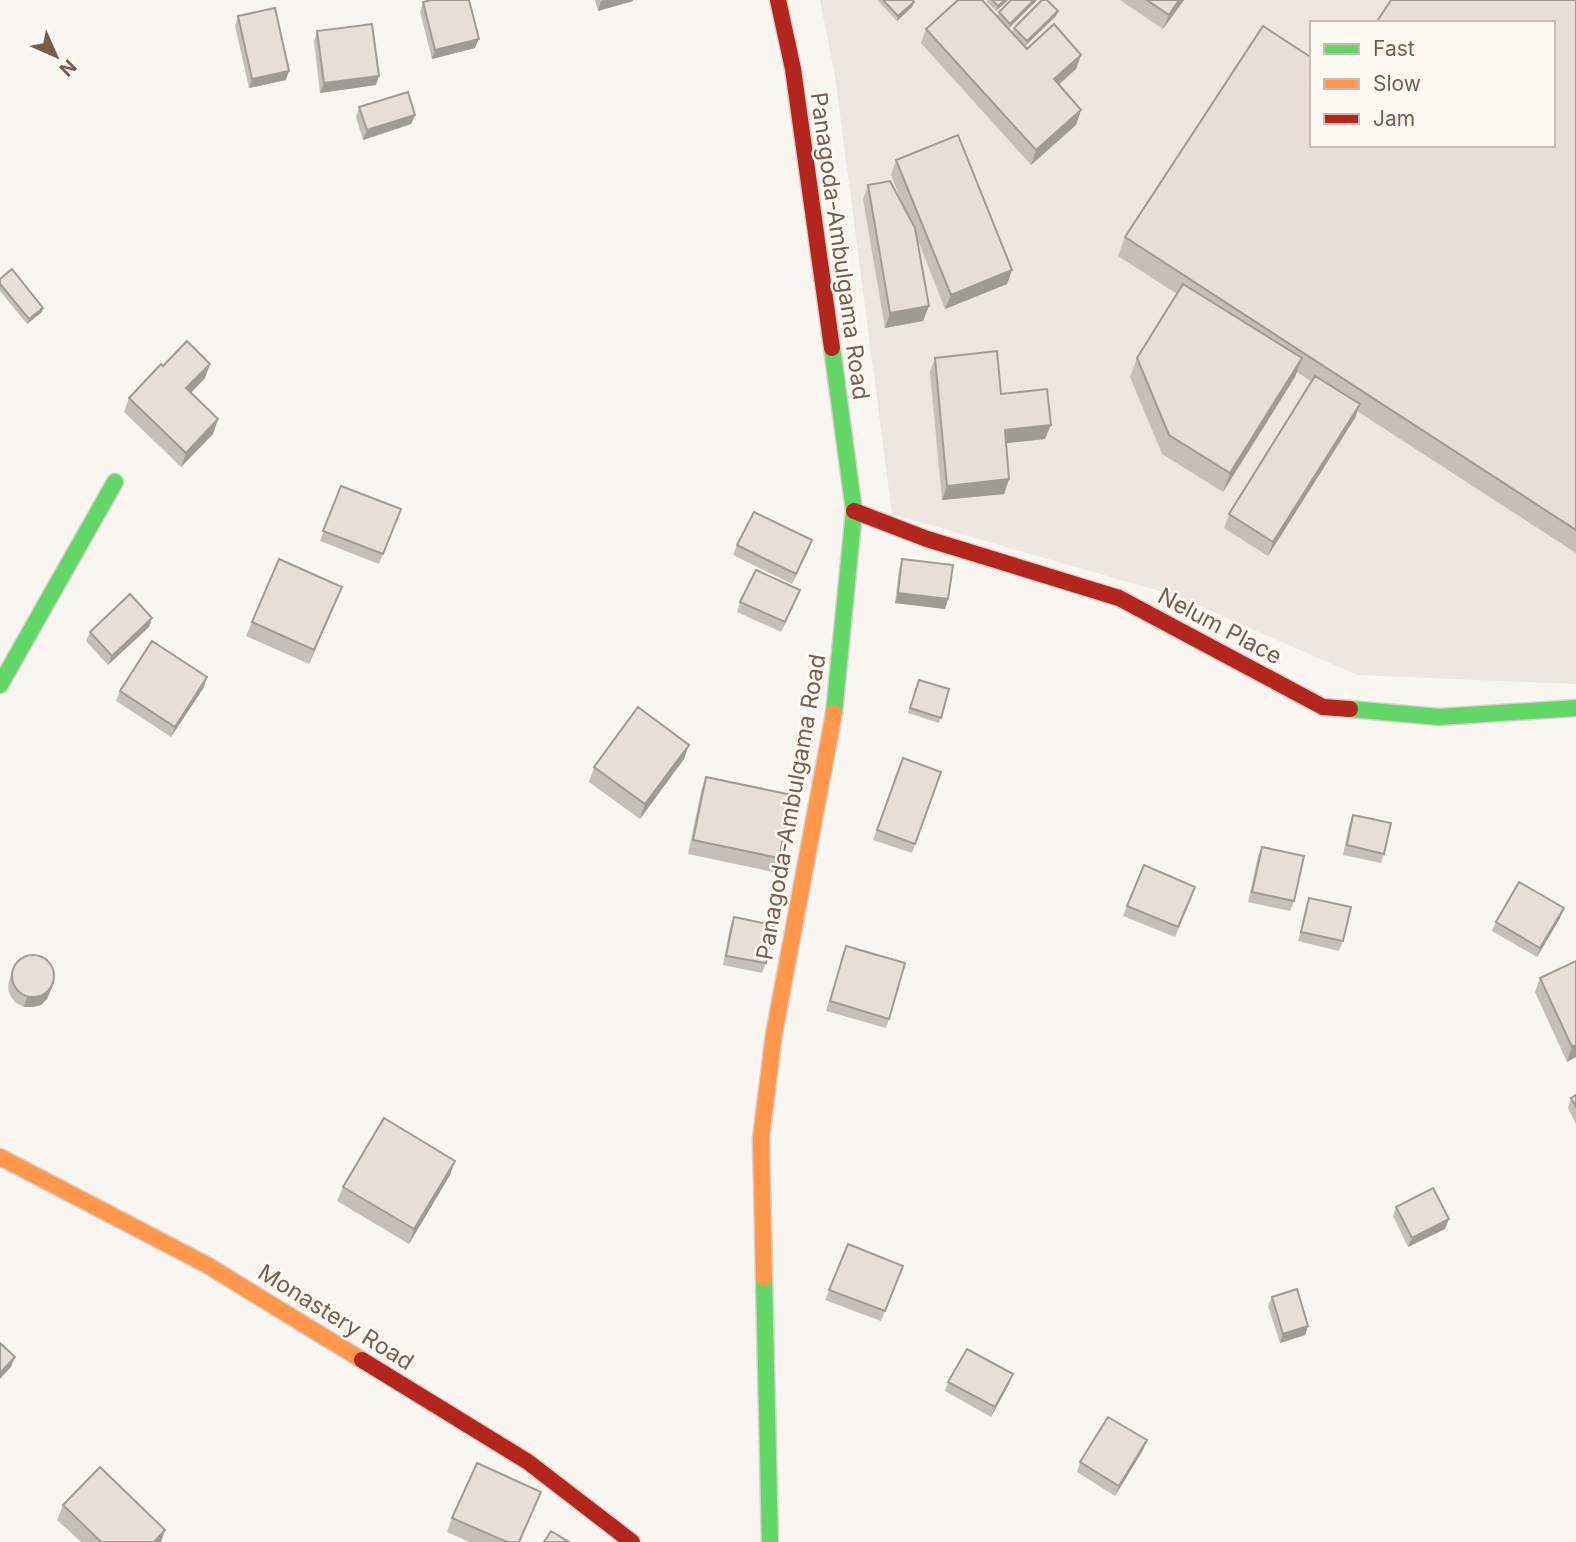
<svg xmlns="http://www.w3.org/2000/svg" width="1576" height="1542" font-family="Inter,sans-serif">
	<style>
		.industrial { fill: #ede5e0; fill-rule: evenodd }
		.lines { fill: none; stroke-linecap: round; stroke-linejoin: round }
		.fast-casing { stroke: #d9d2cb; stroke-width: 19 }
		.slow-casing { stroke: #d9d2cb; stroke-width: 19 }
		.jam-casing { stroke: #d9d2cb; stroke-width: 19 }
		.fast { stroke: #63d668; stroke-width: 16 }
		.slow { stroke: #ff974d; stroke-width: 16 }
		.jam { stroke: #b3261e; stroke-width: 16 }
		.wall { fill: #c6bfb9 }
		.shaded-wall { fill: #a19b96 }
		.building { fill: #e6ded7; stroke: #a19b96; stroke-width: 2 }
		.labels { text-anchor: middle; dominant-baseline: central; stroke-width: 5; stroke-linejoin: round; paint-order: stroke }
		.street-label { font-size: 23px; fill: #7a5c4d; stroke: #fffaf3 }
	</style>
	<rect width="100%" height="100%" fill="#f9f5f0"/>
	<!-- industrial -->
	<path class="industrial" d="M820 0H1576V684L1357 675 1177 596 892 514 835 76ZM1312 23H1553V145H1312Z"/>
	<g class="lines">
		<defs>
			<path id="fast" d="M832 348 854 511 834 713
				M0 685 115 482
				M1350 709 1439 717 1576 708
				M764 1278 770 1542"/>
			<path id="slow" d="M0 1157 207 1265 362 1360
				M764 1278 761 1138 774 1034 834 713"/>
			<path id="jam" d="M778 0 793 69 832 348
				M854 511 927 539 1119 598 1323 707 1350 709
				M362 1360 528 1462 632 1542"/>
		</defs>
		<!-- fast casing -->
		<use href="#fast" class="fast-casing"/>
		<!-- slow casing -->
		<use href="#slow" class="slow-casing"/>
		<!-- jam casing -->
		<use href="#jam" class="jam-casing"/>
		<!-- fast -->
		<use href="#fast" class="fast"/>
		<!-- slow -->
		<use href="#slow" class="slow"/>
		<!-- jam -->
		<use href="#jam" class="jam"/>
	</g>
	<!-- wall -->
	<path class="wall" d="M595 0H633V1L598 11Z
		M877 0H912L914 2 912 7 897 21Z
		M987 0H1008L996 11 987 2Z
		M1037 0 1008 29 1027 49 1081 55 1076 69 1059 85 1081 110 1076 125 1031 165 921 43 926 29 997 16 999 12Z
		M1120 0H1184L1163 29Z
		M1576 0V553L1357 411 1355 418 1268 556 1224 528 1229 514 1312 382 1297 372 1295 377 1223 492 1162 454 1130 377 1137 358 1177 294 1118 256 1125 237 1312 145Z
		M423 2 475 48 432 59 420 12Z
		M238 16 286 80 249 88 235 26Z
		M1056 16 1025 46 1012 32 1014 28Z
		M317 31 376 85 320 93 314 41Z
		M359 107 415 115 411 124 363 140 356 117Z
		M896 160 1012 270 1007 284 945 309 917 238 929 306 923 321 885 328 863 199 868 185 905 211 891 175Z
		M0 279 42 312 27 324 0 291Z
		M935 358 1001 394 1045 439 1006 443 1009 479 1004 494 942 500 930 372Z
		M163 366 205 378 191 393 218 419 213 434 181 467 124 412 129 398Z
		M341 486 401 509 379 564 320 541Z
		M812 540 792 584 733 555 737 545Z
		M902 559 948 599 945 609 895 603 899 569Z
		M342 587 309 664 246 636 252 622Z
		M800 590 781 632 737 612 740 602Z
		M149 627 108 665 86 641 90 632Z
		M919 680 949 689 939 723 908 713Z
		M204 687 171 737 116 701 120 691Z
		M903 758 941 772 912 853 873 840Z
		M684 759 640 819 589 782 594 767Z
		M706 777 779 858 773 872 688 854 701 791Z
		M1353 815 1384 854 1381 863 1343 855 1349 825Z
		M1262 847 1294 901 1290 911 1248 902 1258 856Z
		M1192 897 1175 937 1123 916 1127 906Z
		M1309 898 1343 941 1339 951 1298 941 1306 907Z
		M1564 908 1560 918 1537 957 1492 931 1496 922Z
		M734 917 766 963 762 973 723 965 730 927Z
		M846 946 889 1019 886 1028 826 1011Z
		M1576 961V1057L1567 1062 1535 992 1540 978Z
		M12 971 54 982 47 999 41 1005 33 1007H24L16 1003 11 997 8 989 9 981Z
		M1576 1095V1124L1568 1108 1571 1098Z
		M455 1161 450 1175 409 1244 337 1201 343 1187Z
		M1396 1207 1445 1229 1408 1247 1393 1216Z
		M848 1244 903 1266 881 1321 825 1300Z
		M1272 1297 1308 1326 1305 1335 1280 1343 1268 1306Z
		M1013 1374 1009 1384 991 1417 945 1391 948 1382Z
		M1147 1440 1143 1450 1115 1496 1077 1472 1080 1462Z
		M541 1492 520 1542H469L447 1532 452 1518Z
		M63 1505 165 1530 161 1542H81L57 1520Z"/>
	<!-- shaded-wall -->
	<path class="shaded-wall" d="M604 0H633V1L598 11 601 1Z
		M1005 0H1008L996 11 998 6Z
		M1034 0H1037L1008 29 1010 24Z
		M1179 0H1184L1163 29 1169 15Z
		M914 2 912 7 897 21 898 16Z
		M1058 11 1056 16 1025 46 1027 41Z
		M479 39 475 48 432 59 435 50Z
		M1081 55 1076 69 1048 94 1054 79Z
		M289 71 286 80 249 88 252 79Z
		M379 76 376 85 320 93 324 83Z
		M1081 110 1076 125 1031 165 1036 150Z
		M415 115 411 124 363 140 367 130Z
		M1012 270 1007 284 945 309 951 295Z
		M929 306 923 321 885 328 890 313Z
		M43 308 42 312 27 324 29 319Z
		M1302 358 1295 377 1223 492 1230 473Z
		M210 364 205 378 181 403 186 388Z
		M1360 404 1355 418 1268 556 1273 542Z
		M218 419 213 434 181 467 186 453Z
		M1051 425 1045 439 999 444 1005 430Z
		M1009 479 1004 494 942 500 947 486Z
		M812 540 809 549 792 584 796 574Z
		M342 587 309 664 314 650Z
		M800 590 796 600 781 632 785 622Z
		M898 593 948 599 945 609 895 603Z
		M152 618 149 627 108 665 112 656Z
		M207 677 204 687 171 737 175 727Z
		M689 745 684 759 640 819 645 804Z
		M1564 908 1560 918 1537 957 1540 948Z
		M54 982 47 999 41 1005 33 1007H24L27 997Z
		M1576 1045V1057L1567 1062 1572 1047Z
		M455 1161 450 1175 409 1244 414 1229Z
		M1449 1219 1445 1229 1408 1247 1412 1238Z
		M1308 1326 1305 1335 1280 1343 1283 1334Z
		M15 1357 11 1367 0 1379V1373Z
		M1013 1374 1009 1384 991 1417 995 1407Z
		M1147 1440 1143 1450 1115 1496 1119 1486Z
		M165 1530 161 1542H154Z"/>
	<!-- building -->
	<path class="building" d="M431 0H469L479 39 435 50 423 2Z
		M883 0H912L914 2 898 16Z
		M958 0H982L1027 49 1054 24 1081 55 1054 79 1081 110 1036 150 926 29Z
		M992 0H1005L998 6Z
		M1011 0H1034L1010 24 999 12Z
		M1042 0H1047L1058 11 1027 41 1014 28Z
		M1147 0H1179L1169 15Z
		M1391 0H1576V530L1125 237 1263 26 1312 58V145H1553V23H1376Z
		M275 8 289 71 252 79 238 16Z
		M372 24 379 76 324 83 317 31Z
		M408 92 415 115 367 130 359 107Z
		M958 135 1012 270 951 295 896 160Z
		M890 181 915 228 929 306 890 313 868 185Z
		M12 269 43 308 29 319 0 284V279Z
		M1183 284 1302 358 1230 473 1169 435 1137 358Z
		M187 341 210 364 186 388 218 419 186 453 129 398 161 364 163 366Z
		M997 351 1001 394 1047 389 1051 425 1005 430 1009 479 947 486 935 358Z
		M1315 376 1360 404 1273 542 1229 514Z
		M341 486 401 509 383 554 323 531Z
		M754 512 812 540 796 574 737 545Z
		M279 559 342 587 314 650 252 622Z
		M902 559 953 565 948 599 898 593Z
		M756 570 800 590 785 622 740 602Z
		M130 594 152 618 112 656 90 632Z
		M152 641 207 677 175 727 120 691Z
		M919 680 949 689 941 718 910 708Z
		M638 707 689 745 645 804 594 767Z
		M903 758 941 772 915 844 877 830Z
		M706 777 792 795 779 858 693 840Z
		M1353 815 1391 823 1384 854 1347 845Z
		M1262 847 1304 856 1294 901 1252 892Z
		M1144 865 1195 887 1178 927 1127 906Z
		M1519 882 1564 908 1540 948 1496 922Z
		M1309 898 1351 907 1343 941 1301 932Z
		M734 917 773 925 766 963 726 956Z
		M846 946 905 963 889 1019 830 1001Z
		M12 976a21 21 0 1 1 42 0a21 21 0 1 1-42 0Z
		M1576 961V1045L1572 1047 1540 978Z
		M1576 1095V1107L1571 1098Z
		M384 1118 455 1161 414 1229 343 1187Z
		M1433 1188 1449 1219 1412 1238 1396 1207Z
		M848 1244 903 1266 885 1311 829 1290Z
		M1297 1289 1308 1326 1283 1334 1272 1297Z
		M0 1343 15 1357 0 1373Z
		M967 1349 1013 1374 995 1407 948 1382Z
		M1108 1417 1147 1440 1119 1486 1080 1462Z
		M477 1463 541 1492 519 1542H507L452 1518Z
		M100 1467 165 1530 154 1542H101L63 1505Z
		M551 1531 569 1542H544Z"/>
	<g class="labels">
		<!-- street labels -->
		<g class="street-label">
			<text transform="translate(840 246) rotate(82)">Panagoda-Ambulgama Road</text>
			<text transform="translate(1220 626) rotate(28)">Nelum Place</text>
			<text transform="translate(791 807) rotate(-80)">Panagoda-Ambulgama Road</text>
			<text transform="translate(336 1317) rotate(32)">Monastery Road</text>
		</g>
	</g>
	<!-- legend -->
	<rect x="1310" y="21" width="245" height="126" fill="#fffaf3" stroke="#cabbb1" stroke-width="2"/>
	<rect x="1324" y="44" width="35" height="10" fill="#63d668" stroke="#cabbb1" stroke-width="2"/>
	<text x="1373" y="56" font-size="21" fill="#7a5c4d">Fast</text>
	<rect x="1324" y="79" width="35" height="10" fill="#ff974d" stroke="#cabbb1" stroke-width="2"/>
	<text x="1373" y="91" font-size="21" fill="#7a5c4d">Slow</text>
	<rect x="1324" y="114" width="35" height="10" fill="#b3261e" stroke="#cabbb1" stroke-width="2"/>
	<text x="1373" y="126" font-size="21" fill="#7a5c4d">Jam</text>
	<!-- north arrow -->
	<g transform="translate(56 56) rotate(135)" stroke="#fffaf3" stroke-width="5" paint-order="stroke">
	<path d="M0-5L12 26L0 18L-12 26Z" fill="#7a5c4d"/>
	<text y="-10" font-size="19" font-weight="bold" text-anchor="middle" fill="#7a5c4d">N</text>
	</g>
</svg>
